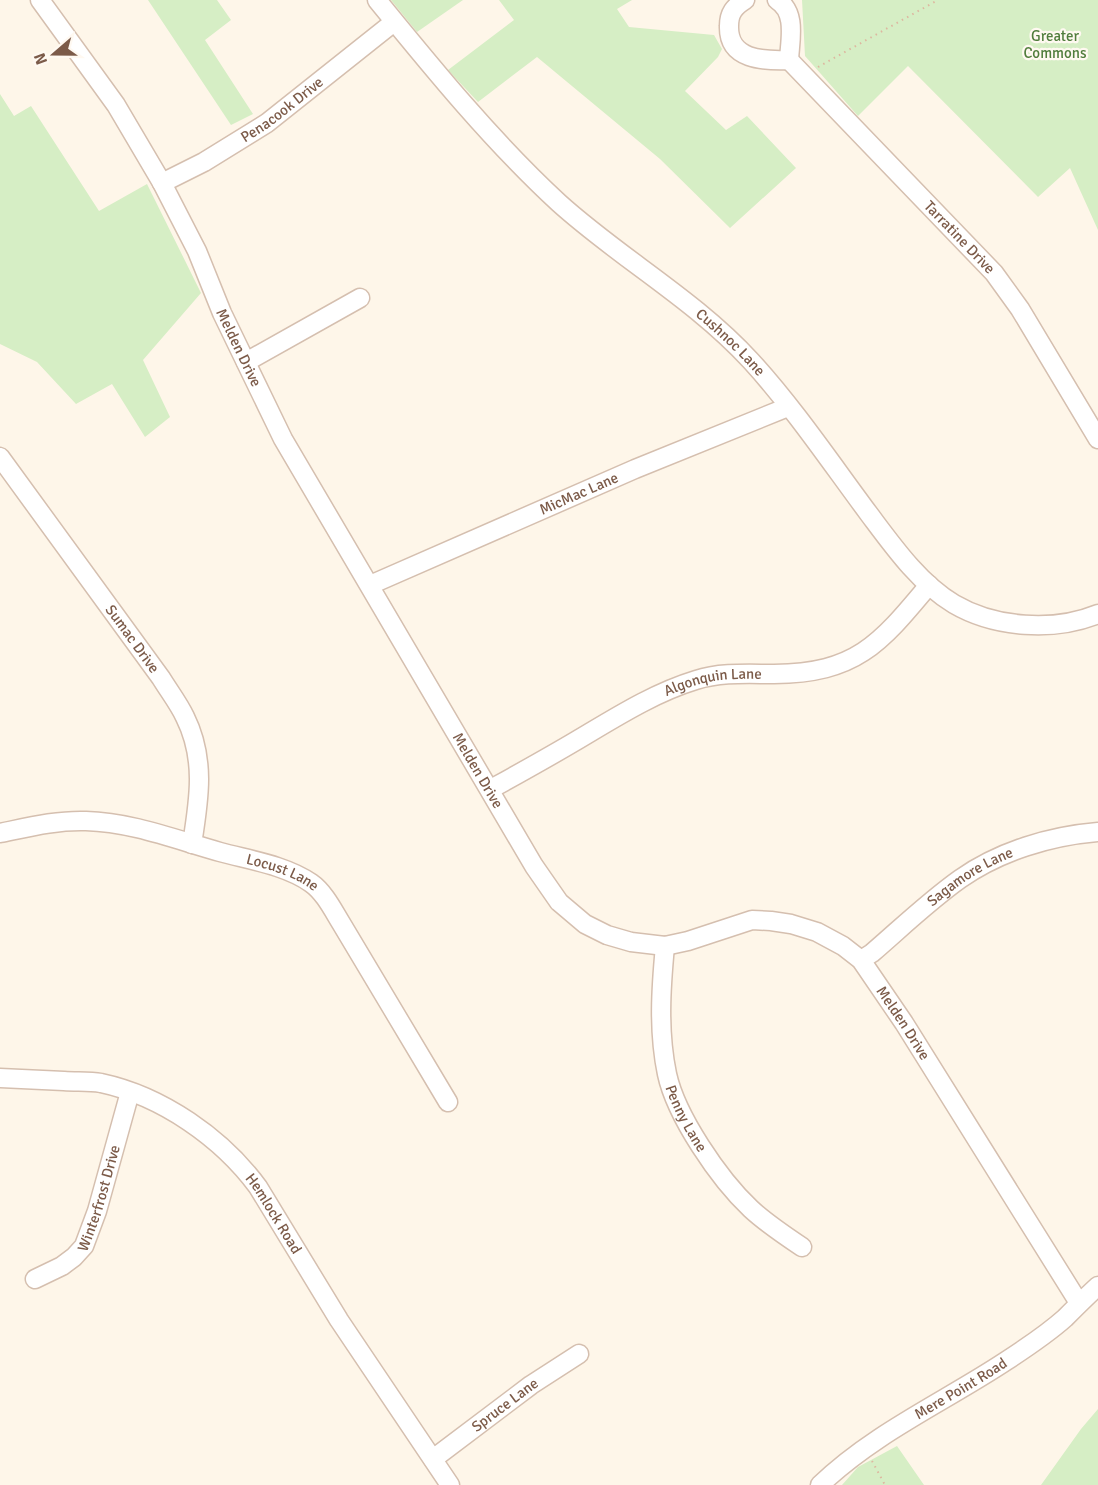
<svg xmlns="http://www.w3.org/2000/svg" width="1098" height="1485" font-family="Signika,sans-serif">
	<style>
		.green { fill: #d6eec5 }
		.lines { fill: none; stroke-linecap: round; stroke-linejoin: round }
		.minor-casing { stroke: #d5bfaf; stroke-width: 21 }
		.path { stroke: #ddb7a0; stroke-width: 2; stroke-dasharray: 1.5 4.5; stroke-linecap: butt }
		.minor { stroke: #fff; stroke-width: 18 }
		.labels { text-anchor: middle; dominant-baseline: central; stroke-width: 4.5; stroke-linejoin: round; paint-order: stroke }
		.park-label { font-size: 15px; fill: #507d3c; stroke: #fff9f1 }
		.street-label { font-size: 15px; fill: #7c5b49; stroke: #fff9f1 }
	</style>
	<rect width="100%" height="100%" fill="#fef6e9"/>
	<!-- green -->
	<path class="green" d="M148 0H217L231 20 205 40 253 114 231 125Z
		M391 0H463L417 32Z
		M499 0H632L617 9 629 27 714 35 722 49 718 57 685 91 726 130 747 116 796 168 730 228 660 159 537 57 478 102 448 70 514 20Z
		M802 0H1098V230L1070 168 1038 197 908 66 858 116 805 56Z
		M0 94 14 116 31 106 99 211 147 184 201 293 143 360 170 417 145 437 112 384 76 404 37 362 0 344Z
		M1098 1409V1485H1041L1081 1429Z
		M897 1446 924 1485H842L858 1467Z"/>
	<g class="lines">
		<defs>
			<g id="minor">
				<path id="s1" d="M40 0 116 105 162 183 197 251 222 313 283 439 534 866 559 902 585 924 607 935 631 942 665 946 688 941 752 920 771 921 791 924 817 932 843 946 861 960 904 1023 1079 1303"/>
				<path id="s2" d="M377 0C434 70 492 141 559 203 621 259 694 299 751 361 794 408 831 463 869 514 893 546 919 583 954 604 995 628 1054 632 1098 614"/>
				<path d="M745 0C734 7 729 13 729 26 728 60 763 61 789 60 790 40 797 12 777 0"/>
				<path id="s3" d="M789 60 994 273 1020 309 1098 439"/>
				<path id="s4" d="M162 183 204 162 267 123 394 22"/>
				<path d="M246 362 360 298"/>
				<path id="s5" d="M0 457 161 678C169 691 179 704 185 717 206 759 199 800 192 844"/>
				<path id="s6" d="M370 585 635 469 788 407"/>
				<path id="s7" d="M491 789C518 774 547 758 574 742 613 719 653 693 696 680 721 672 748 674 774 674 856 673 879 645 929 585"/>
				<path id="s8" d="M0 833C29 827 57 820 86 821 131 822 177 840 220 852 249 860 285 865 311 883 324 892 333 910 341 923L448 1102"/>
				<path id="s9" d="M665 946C661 988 658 1031 667 1074 676 1116 719 1179 751 1209 766 1223 784 1235 802 1247"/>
				<path id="s10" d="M861 960 872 953C901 928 929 901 960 879 1000 851 1050 836 1098 832"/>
				<path id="s11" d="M0 1078C21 1079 43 1080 64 1081 76 1082 89 1081 101 1083 162 1096 222 1138 258 1187L339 1320 450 1485"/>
				<path id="s12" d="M35 1279 62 1266 74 1257 84 1246 97 1211 130 1092"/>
				<path id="s13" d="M433 1459 531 1385 579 1354"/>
				<path id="s14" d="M820 1485C874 1433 944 1402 1006 1361 1026 1348 1047 1334 1065 1318 1076 1307 1087 1296 1098 1286"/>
			</g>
		</defs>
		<!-- minor casing -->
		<use href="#minor" class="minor-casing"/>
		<!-- path -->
		<path class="path" d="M818 67 938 0
			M872 1461 885 1485"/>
		<!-- minor -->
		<use href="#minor" class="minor"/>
	</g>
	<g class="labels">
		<!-- park labels -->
		<g class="park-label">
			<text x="1055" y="36">Greater<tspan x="1055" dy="17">Commons</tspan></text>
		</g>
		<!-- street labels -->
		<g class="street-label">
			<text stroke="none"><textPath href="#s4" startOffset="141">Penacook Drive</textPath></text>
			<text stroke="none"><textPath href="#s3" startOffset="246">Tarratine Drive</textPath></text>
			<text stroke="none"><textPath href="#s2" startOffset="494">Cushnoc Lane</textPath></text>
			<text stroke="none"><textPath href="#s1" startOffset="402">Melden Drive</textPath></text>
			<text stroke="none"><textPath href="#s6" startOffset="228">MicMac Lane</textPath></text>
			<text stroke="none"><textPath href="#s5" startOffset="225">Sumac Drive</textPath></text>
			<text stroke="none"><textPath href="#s7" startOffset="249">Algonquin Lane</textPath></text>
			<text stroke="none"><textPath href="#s1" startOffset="888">Melden Drive</textPath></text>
			<text stroke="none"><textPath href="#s8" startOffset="291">Locust Lane</textPath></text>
			<text stroke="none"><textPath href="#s10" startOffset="138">Sagamore Lane</textPath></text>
			<text stroke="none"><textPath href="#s1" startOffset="1446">Melden Drive</textPath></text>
			<text stroke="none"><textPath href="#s9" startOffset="177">Penny Lane</textPath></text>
			<text stroke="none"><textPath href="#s12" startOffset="110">Winterfrost Drive</textPath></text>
			<text stroke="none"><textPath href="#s11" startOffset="324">Hemlock Road</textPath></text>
			<text stroke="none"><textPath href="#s14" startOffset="171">Mere Point Road</textPath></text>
			<text stroke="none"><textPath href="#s13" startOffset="90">Spruce Lane</textPath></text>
		</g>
	</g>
	<!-- north arrow -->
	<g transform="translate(54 54) rotate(250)" stroke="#fff9f1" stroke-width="4.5" paint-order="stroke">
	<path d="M0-4.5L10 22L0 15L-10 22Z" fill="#7c5b49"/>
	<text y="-9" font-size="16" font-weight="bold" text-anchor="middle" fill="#7c5b49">N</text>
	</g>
</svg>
